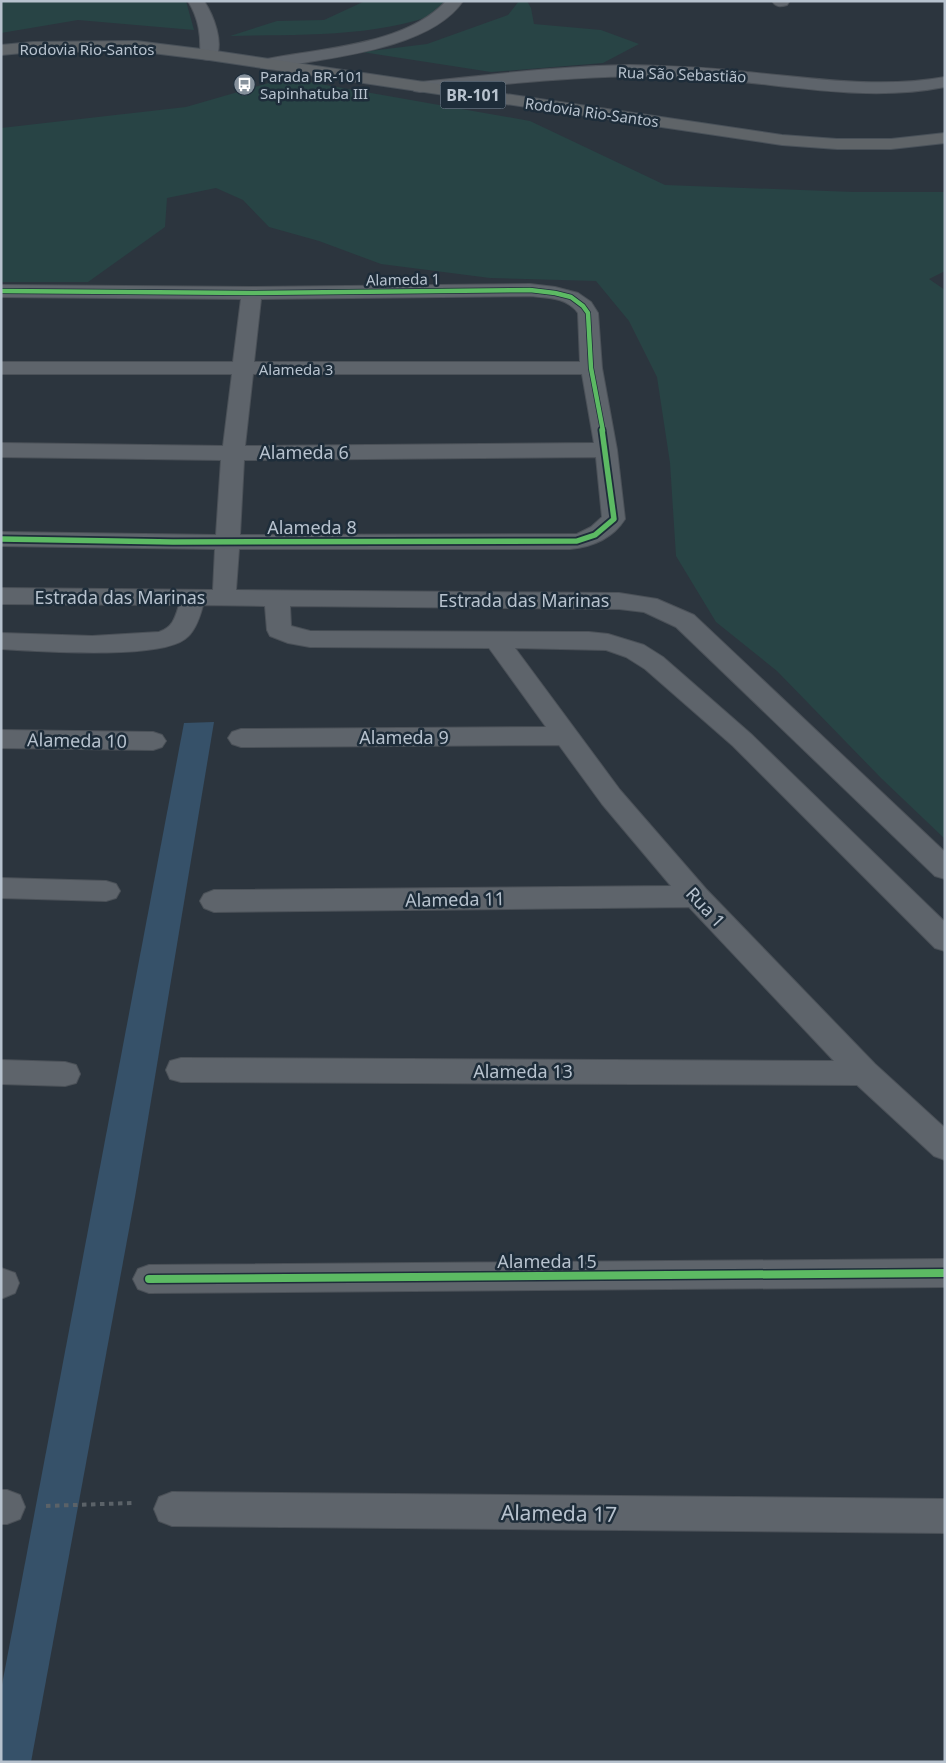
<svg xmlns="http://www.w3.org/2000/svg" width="946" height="1763" font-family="'Noto Sans',sans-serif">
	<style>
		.green { fill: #284445 }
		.water { fill: #365169 }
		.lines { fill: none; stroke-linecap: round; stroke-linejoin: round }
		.minor-casing { stroke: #4b5158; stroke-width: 2 }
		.trunk-casing { stroke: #495159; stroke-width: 2 }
		.path { stroke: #5b6268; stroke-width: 4; stroke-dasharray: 4.5 4.5; stroke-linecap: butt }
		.minor { fill: #5e646b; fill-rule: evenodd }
		.trunk { fill: #5f6468; fill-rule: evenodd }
		.cycleway-far2-casing { stroke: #1e2d3a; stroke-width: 6 }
		.cycleway-far1-casing { stroke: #1e2d3a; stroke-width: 9 }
		.cycleway-casing { stroke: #1e2d3a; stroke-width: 11 }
		.cycleway-far2 { stroke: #5cba63; stroke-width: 4.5 }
		.cycleway-far1 { stroke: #5cba63; stroke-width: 5.5 }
		.cycleway { stroke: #5cba63; stroke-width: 8 }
		.labels { text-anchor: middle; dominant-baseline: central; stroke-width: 5; stroke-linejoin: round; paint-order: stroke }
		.far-street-label { font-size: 15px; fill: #b7c2ce; stroke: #1e2d3a }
		.far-poi-label { font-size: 15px; fill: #b7c2ce; stroke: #1e2d3a; text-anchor: start }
		.shield { fill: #1e2d3a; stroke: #8995a2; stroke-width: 1 }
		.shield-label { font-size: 16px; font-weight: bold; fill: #b7c2ce }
		.street-label { font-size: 18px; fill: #b7c2ce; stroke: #1e2d3a }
		.near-street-label { font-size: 21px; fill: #b7c2ce; stroke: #1e2d3a }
	</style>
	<rect width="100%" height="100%" fill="#2c353e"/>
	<!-- green -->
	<path class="green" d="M1 1H186L194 30 78 20 1 33Z
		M365 1H463C400 39 302 34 230 36L277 21 324 20Z
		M519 1H527L531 8 534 24 601 30 639 44 603 63 491 72 362 52 427 44 508 15Z
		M286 78 530 121 665 185 854 192H945V271L929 279 945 290V839L881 778 777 671 716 622 676 556 670 463 657 377 629 321 596 281 490 278 381 264 319 241 269 227 243 200 216 188 167 198 165 227 88 282H1V128L186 107Z"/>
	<!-- water -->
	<path class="water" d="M214 722 135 1197 31 1762H1V1690L184 723Z"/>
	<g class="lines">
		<defs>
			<path id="minor" d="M188 1H204C213 14 225 44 215 59L209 60 203 59 200 55C201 35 199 19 188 1Z
				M446 1H463C429 51 323 58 267 69L261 68 258 64 261 60 267 59C322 48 406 45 446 1Z
				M772 1H789V2L787 5C780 7 776 7 772 1Z
				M629 65C668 66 708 67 747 72 813 78 879 89 945 77V87C859 104 771 81 684 77 595 73 508 84 420 92L414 91 411 87 414 83 420 82C490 75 559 66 629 65Z
				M530 284 555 287 578 293 591 302 598 313 602 368 617 450 625 519C613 538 592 547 570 549H239L236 590 619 593 657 599 694 615 945 852V879L935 876 676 627 644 612 619 609 290 606 291 626 310 631 589 632 608 634 644 645 663 657 751 734 945 922V951L935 948 733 746 645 669 626 657 606 650 515 648 620 790 706 889 875 1064 945 1128V1160L934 1156 857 1085 181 1082 170 1079 166 1070 170 1061 181 1058 834 1061 689 907 214 912 204 908 200 901 204 894 214 890 671 886 602 804 559 745 241 747 232 744 228 738 232 732 241 729 546 727 489 648 310 647 288 643 270 636 267 630 265 606 203 605C200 617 195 632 185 639 157 660 39 651 1 649V633L92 636 159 632C173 627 175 618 179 605L1 604V588L213 590 215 549 1 546V532L216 535 221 460 1 457V443L223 446 232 374H1V362H233L241 299 1 297V285L252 287ZM530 296C547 298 567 297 578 313L580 362H254L261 299ZM253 374H582L594 443 245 446ZM596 457 602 517 591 527 577 534 240 535 244 460Z
				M1 730 153 732 162 735 166 741 162 747 153 750 1 748Z
				M1 878 106 881 116 884 120 891 116 898 106 901 1 898Z
				M1 1060 65 1062 76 1065 80 1074 76 1083 65 1086 1 1084Z
				M945 1259V1287L149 1293 138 1289 133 1279 138 1269 149 1265Z
				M1 1268 15 1273 19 1283 15 1293 3 1298H1Z
				M1 1490H7L20 1495 25 1507 20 1519 7 1524H1Z
				M172 1492 945 1499V1533L172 1526 159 1521 154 1509 159 1497Z"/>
			<path id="trunk" d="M136 41 209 50 782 135 837 139H891L945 133V143L891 149H837L782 145 209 60 136 51 33 52 1 55V45L33 42Z"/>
		</defs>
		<!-- minor casing -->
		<use href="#minor" class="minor-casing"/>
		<!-- trunk casing -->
		<use href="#trunk" class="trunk-casing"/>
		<!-- path -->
		<path class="path" d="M46 1506 132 1503"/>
		<!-- minor -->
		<use href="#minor" class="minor"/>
		<!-- trunk -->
		<use href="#trunk" class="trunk"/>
		<defs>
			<path id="cycleway-far2" d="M1 291 252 293 530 290 555 293 571 297 583 306 588 313 591 368 603 431"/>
			<path id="cycleway-far1" d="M1 539 173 542 577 541 595 535 614 519 602 430"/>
			<path id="cycleway" d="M149 1279 945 1273"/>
		</defs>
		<!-- cycleway-far2 casing -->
		<use href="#cycleway-far2" class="cycleway-far2-casing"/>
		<!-- cycleway-far1 casing -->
		<use href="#cycleway-far1" class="cycleway-far1-casing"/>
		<!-- cycleway casing -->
		<use href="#cycleway" class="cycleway-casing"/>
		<!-- cycleway-far2 -->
		<use href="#cycleway-far2" class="cycleway-far2"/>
		<!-- cycleway-far1 -->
		<use href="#cycleway-far1" class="cycleway-far1"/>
		<!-- cycleway -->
		<use href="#cycleway" class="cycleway"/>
	</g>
	<!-- icons -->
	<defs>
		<symbol id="bus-disc" viewBox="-11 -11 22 22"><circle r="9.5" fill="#86919c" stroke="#1e2d3a"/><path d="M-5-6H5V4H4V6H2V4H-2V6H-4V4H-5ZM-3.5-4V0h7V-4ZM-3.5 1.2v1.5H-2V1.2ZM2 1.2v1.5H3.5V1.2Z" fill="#fff"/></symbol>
	</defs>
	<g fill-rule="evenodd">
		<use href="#bus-disc" x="232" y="72" width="25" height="25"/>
	</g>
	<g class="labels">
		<!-- far-street labels -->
		<g class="far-street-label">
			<text x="87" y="49">Rodovia Rio-Santos</text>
			<text transform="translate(682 74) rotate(2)">Rua São Sebastião</text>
			<text transform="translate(592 112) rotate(8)">Rodovia Rio-Santos</text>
			<text transform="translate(403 279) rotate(-1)">Alameda 1</text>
			<text x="296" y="369">Alameda 3</text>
		</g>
		<!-- far-poi labels -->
		<g class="far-poi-label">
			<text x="260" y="76">Parada BR-101<tspan x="260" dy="17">Sapinhatuba III</tspan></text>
		</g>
		<!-- shield labels -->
		<rect class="shield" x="440.5" y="81.5" width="65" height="27" rx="4"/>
		<g class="shield-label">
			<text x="473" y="95">BR-101</text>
		</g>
		<!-- street labels -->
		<g class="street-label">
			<text x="304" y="452">Alameda 6</text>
			<text x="312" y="527">Alameda 8</text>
			<text x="120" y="597">Estrada das Marinas</text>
			<text x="524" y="600">Estrada das Marinas</text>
			<text x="404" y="737">Alameda 9</text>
			<text transform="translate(77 740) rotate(1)">Alameda 10</text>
			<text transform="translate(455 899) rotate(-1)">Alameda 11</text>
			<text transform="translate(706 907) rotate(47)">Rua 1</text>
			<text x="523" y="1071">Alameda 13</text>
			<text x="547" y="1261">Alameda 15</text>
		</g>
		<!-- near-street labels -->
		<g class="near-street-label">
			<text transform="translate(559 1513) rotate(1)">Alameda 17</text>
		</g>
	</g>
	<!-- border -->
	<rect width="946" height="1763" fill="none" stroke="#b7c2ce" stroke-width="5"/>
</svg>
